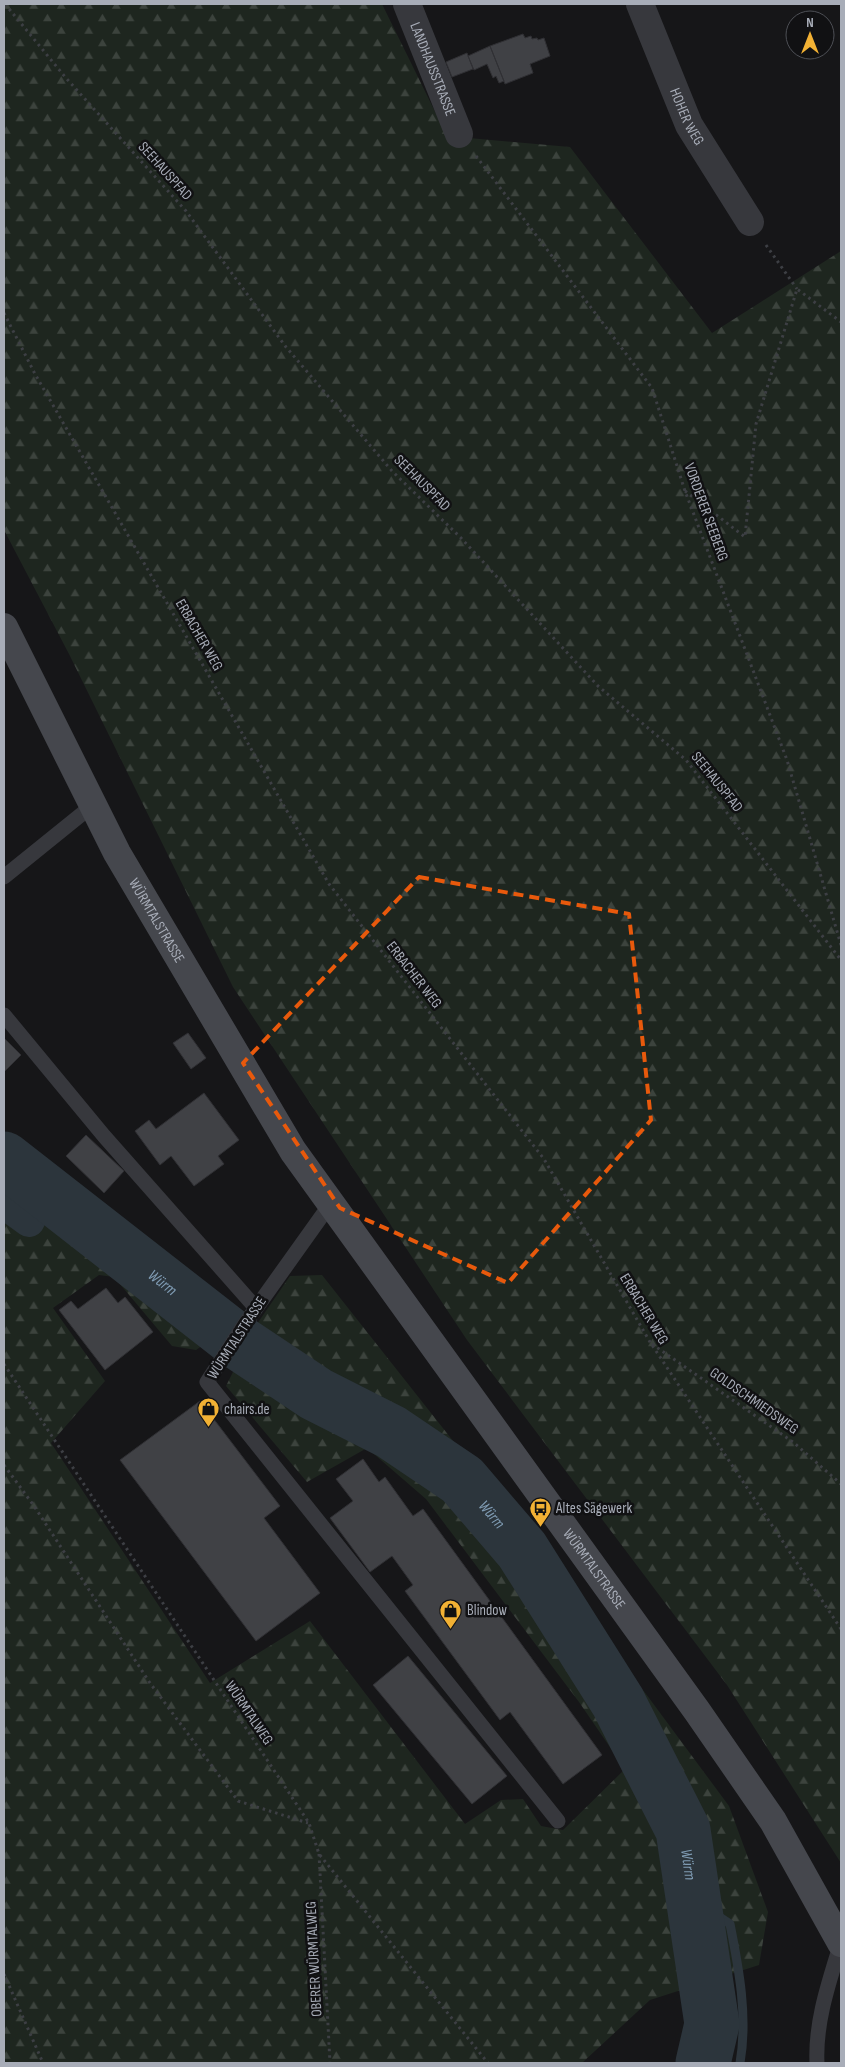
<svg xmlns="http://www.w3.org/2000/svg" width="845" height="2067" font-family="'Sofia Sans Condensed',sans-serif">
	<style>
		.forest { fill: url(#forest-firs) }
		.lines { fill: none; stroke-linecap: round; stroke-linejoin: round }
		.stream { stroke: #2c353c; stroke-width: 9 }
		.canal { stroke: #2c353c; stroke-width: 32 }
		.river { stroke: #2c353c; stroke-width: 55 }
		.building { fill: #404145; stroke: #303034 }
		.path { stroke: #3d3f44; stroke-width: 3; stroke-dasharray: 2.5 4; stroke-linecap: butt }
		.service { stroke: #37383d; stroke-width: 15 }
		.minor { stroke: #37383d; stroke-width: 28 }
		.secondary { stroke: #45474d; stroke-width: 28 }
		.marked { fill: none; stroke: #e8590c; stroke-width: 4; stroke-dasharray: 10 6; stroke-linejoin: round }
		.labels { text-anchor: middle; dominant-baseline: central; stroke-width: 5; stroke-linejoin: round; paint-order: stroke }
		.street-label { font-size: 15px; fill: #a8adb8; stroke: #111113 }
		.poi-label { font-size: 15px; fill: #a8adb8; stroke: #111113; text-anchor: start }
		.water-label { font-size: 16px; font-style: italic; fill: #7f9bb3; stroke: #111113 }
	</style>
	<defs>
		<pattern id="forest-firs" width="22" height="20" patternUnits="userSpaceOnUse" patternTransform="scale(1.25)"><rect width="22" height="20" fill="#1e261f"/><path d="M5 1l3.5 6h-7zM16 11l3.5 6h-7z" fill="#3c433d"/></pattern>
	</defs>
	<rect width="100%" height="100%" fill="#161618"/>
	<!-- forest -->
	<path class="forest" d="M4 4H382L447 136 570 147 712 333 841 251V1863L727 1685 467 1340 233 987 69 654 4 530Z
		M4 1139 230 1326 196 1350 172 1346 114 1277 99 1275 53 1308 105 1381 51 1443 210 1683 310 1621 465 1824 501 1800 523 1799 541 1826 563 1830 625 1769 579 1702 426 1499 367 1448 307 1482 226 1386 257 1324 290 1276 322 1275 461 1451 649 1698 729 1806 768 1912 759 1965 650 2000 582 2063H4Z"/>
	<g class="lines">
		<!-- stream -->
		<path class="stream" d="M694 1900 730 1924C739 1969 748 2017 740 2063"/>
		<!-- canal -->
		<path class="canal" d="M4 1203 29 1221"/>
		<!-- river -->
		<path class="river" id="s1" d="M4 1159 241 1344 316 1394 391 1432 462 1480 522 1550 618 1702 683 1830 712 2024 703 2063"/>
	</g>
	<!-- building -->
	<path class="building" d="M523 34 525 38 531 36 532 39 537 38 538 40 544 38 550 56 530 64 533 73 505 84 490 46Z
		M490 46 504 81 499 83 496 76 493 78 487 64 474 70 468 56Z
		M467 53 473 69 452 77 446 62Z
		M188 1033 206 1058 191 1069 173 1043Z
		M4 1038 21 1055 4 1072Z
		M204 1093 239 1140 218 1156 224 1164 194 1186 171 1156 160 1165 135 1131 149 1120 156 1129Z
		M86 1135 124 1171 104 1193 66 1156Z
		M106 1288 118 1303 125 1297 153 1332 105 1370 59 1310 71 1301 78 1309Z
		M200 1401 280 1506 264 1518 320 1593 256 1641 120 1460Z
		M363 1459 379 1482 385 1477 413 1516 423 1509 602 1755 563 1784 510 1712 500 1720 405 1591 413 1585 392 1556 370 1572 330 1518 353 1501 336 1479Z
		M408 1656 507 1776 472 1804 373 1685Z"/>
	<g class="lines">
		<!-- path -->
		<path class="path" d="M5 4 66 78 186 211 286 347 392 471 461 538 598 686 686 760 841 960
			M476 156 652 388 685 491 787 760 841 945
			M766 245 797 289
			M4 313 35 374 329 884 544 1159 650 1342 841 1629
			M685 491 745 537 756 424 797 289 841 322
			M652 1344 793 1442 841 1484
			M4 1364 309 1823 319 1854 488 2063
			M4 1465 34 1506 150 1683 238 1801 308 1823
			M319 1854 330 2063
			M4 1974 43 2063"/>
		<!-- service -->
		<path class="service" d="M4 877 93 805
			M4 1015 104 1136 256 1308
			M331 1203 244 1325 207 1382 558 1821
			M817 2063C815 2022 829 1982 841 1943"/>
		<!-- minor -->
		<g class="minor">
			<path id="s2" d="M407 4 459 134"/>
			<path id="s3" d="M640 4 689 125 750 222"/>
		</g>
		<!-- secondary -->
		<path class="secondary" id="s4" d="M4 627 117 853 293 1151 697 1711 773 1821 841 1943"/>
	</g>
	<!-- marked area -->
	<path class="marked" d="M419 877 629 914 651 1120 508 1283 340 1208 243 1063Z"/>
	<!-- icons -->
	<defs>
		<symbol id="shop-pin" viewBox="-11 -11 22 30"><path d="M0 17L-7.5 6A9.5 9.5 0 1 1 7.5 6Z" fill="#f2b134" stroke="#111113"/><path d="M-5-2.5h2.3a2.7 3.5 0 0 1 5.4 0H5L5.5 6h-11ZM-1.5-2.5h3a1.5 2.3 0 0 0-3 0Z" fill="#111"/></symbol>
		<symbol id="bus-pin" viewBox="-11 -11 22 30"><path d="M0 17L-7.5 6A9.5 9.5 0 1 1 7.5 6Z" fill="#f2b134" stroke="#111113"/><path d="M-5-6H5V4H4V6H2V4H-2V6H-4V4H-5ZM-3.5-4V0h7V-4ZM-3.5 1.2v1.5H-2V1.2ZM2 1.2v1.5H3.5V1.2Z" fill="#111"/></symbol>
	</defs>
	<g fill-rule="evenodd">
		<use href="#shop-pin" x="196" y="1396" width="25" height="34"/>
		<use href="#bus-pin" x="528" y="1496" width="25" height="34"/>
		<use href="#shop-pin" x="438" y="1598" width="25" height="34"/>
	</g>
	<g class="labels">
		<!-- street labels -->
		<g class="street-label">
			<text stroke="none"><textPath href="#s2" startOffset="70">LANDHAUSSTRASSE</textPath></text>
			<text stroke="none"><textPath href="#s3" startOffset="122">HOHER WEG</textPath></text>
			<text transform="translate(165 171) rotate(48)">SEEHAUSPFAD</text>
			<text transform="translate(422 483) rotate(45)">SEEHAUSPFAD</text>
			<text transform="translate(706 512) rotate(70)">VORDERER SEEBERG</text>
			<text transform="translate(199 635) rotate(60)">ERBACHER WEG</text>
			<text transform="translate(717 782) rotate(51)">SEEHAUSPFAD</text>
			<text stroke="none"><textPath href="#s4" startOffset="331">WÜRMTALSTRASSE</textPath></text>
			<text transform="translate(414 975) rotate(52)">ERBACHER WEG</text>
			<text transform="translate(644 1309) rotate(59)">ERBACHER WEG</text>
			<text transform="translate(237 1338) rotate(-57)">WÜRMTALSTRASSE</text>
			<text transform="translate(754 1401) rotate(35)">GOLDSCHMIEDSWEG</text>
			<text stroke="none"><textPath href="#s4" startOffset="1114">WÜRMTALSTRASSE</textPath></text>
			<text transform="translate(249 1713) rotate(56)">WÜRMTALWEG</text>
			<text transform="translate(314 1959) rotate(-93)">OBERER WÜRMTALWEG</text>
		</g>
		<!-- poi labels -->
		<g class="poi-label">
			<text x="224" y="1409">chairs.de</text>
			<text x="556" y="1508">Altes Sägewerk</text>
			<text x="467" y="1610">Blindow</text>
		</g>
		<!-- water labels -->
		<g class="water-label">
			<text stroke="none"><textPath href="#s1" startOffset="201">Würm</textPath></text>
			<text stroke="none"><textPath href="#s1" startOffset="606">Würm</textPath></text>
			<text stroke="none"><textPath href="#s1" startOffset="1011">Würm</textPath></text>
		</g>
	</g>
	<!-- border -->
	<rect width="845" height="2067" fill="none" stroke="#a8adb8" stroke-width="10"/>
	<!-- north arrow -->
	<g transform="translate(810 35)"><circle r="24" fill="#111113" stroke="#4d4f55"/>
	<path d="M0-4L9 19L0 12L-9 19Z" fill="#f2b134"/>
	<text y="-8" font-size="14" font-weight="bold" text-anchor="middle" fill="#a8adb8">N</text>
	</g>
</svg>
